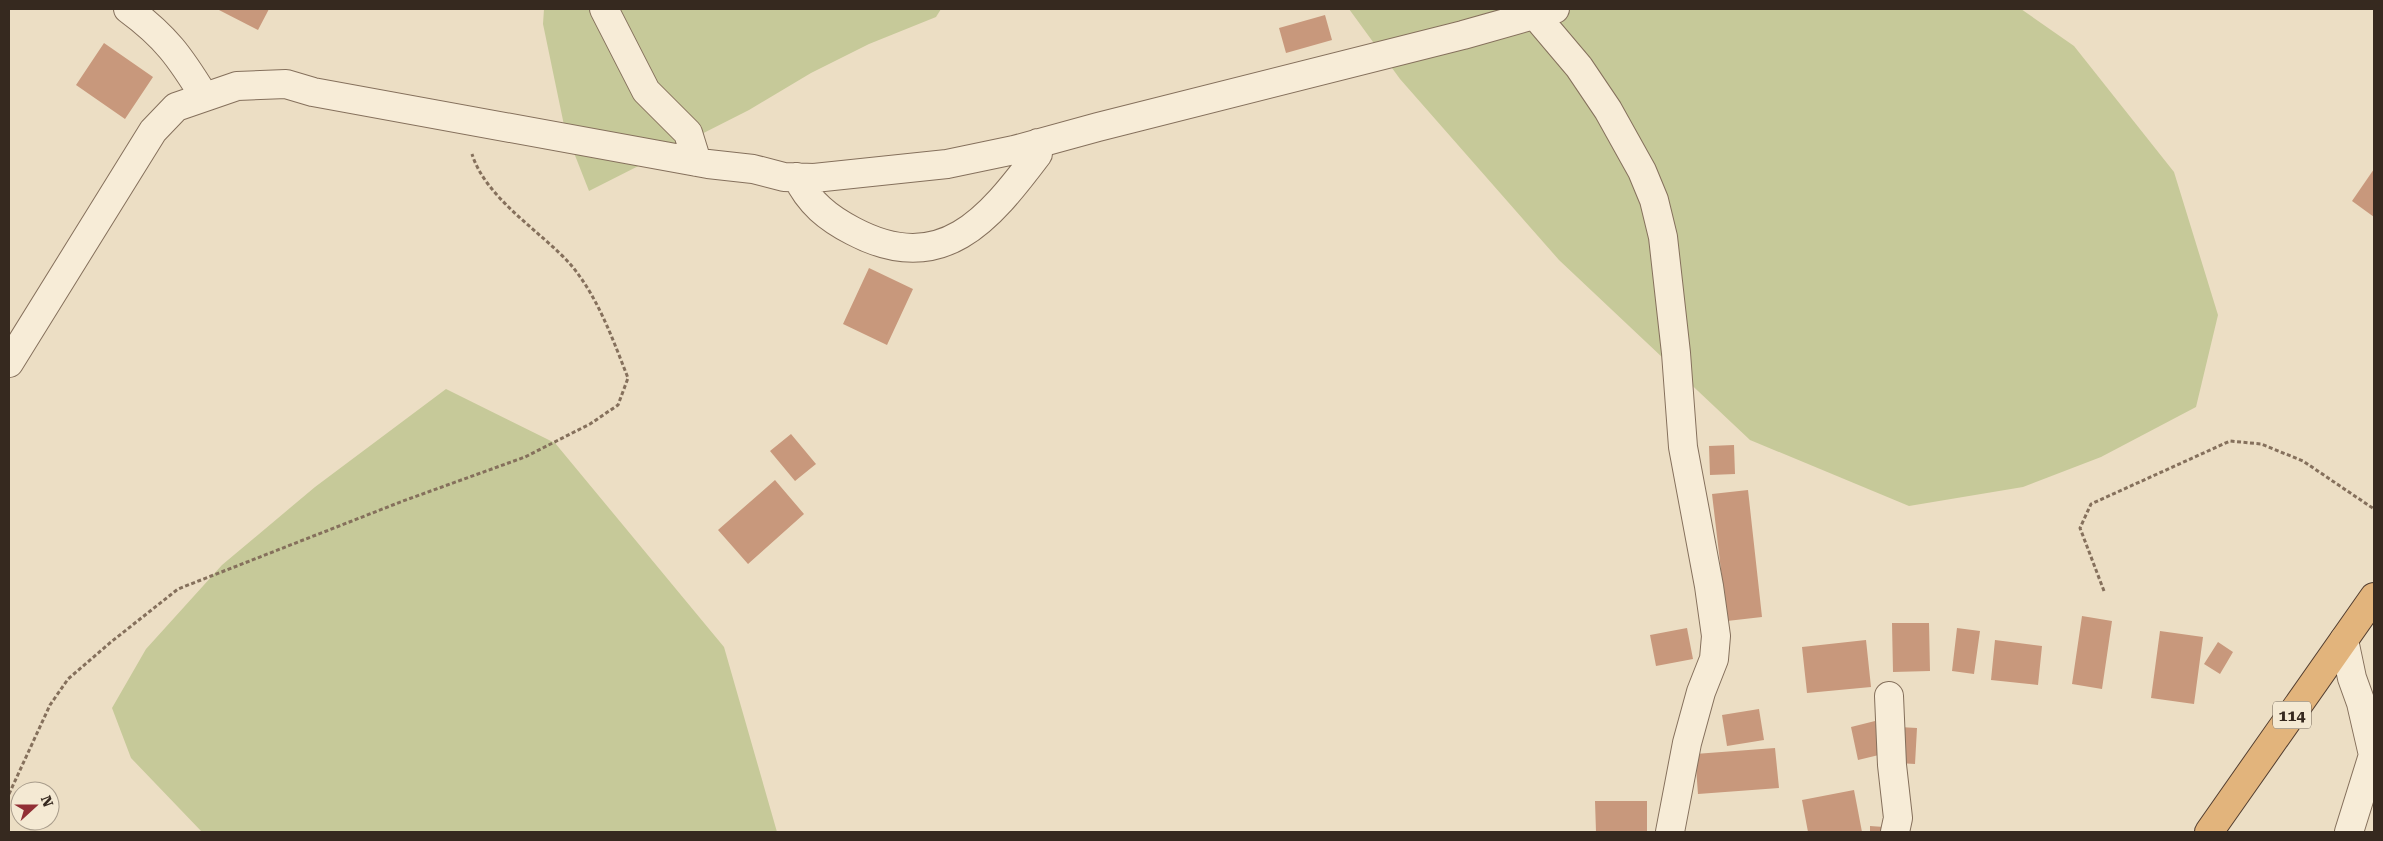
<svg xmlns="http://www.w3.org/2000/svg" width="2383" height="841" font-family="'Roboto Serif',serif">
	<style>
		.green { fill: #c6c999 }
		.building { fill: #c8987c }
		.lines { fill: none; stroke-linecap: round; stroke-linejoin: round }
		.minor-casing { stroke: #85705c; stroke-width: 30 }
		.trunk-casing { stroke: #533e30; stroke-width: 30 }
		.path { stroke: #85705c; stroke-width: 3; stroke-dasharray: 4 2.5; stroke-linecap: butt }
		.minor { stroke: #f7ecd7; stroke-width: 28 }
		.trunk { stroke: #e2b47c; stroke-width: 28 }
		.labels { text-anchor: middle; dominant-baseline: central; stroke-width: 5; stroke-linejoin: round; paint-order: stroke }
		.shield { fill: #f4e9d3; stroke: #6f6355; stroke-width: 1 }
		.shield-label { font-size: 16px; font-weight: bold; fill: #36291f }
	</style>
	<rect width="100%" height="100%" fill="#ecdec4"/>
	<!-- green -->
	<path class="green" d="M544 9H941L936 17 869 44 811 73 749 110 589 191 565 130 543 24Z
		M1349 9H2021L2074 46 2174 172 2218 315 2196 407 2101 457 2023 487 1909 506 1750 440 1559 260 1400 79Z
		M446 389 555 443 724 647 777 832H202L131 758 112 708 146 649 222 565 315 487Z"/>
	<!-- building -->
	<path class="building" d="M217 9H269L258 30Z
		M1325 15 1332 40 1286 53 1279 28Z
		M104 43 153 77 125 119 76 85Z
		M2374 169V217L2352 201Z
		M869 268 913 289 887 345 843 324Z
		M791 434 816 464 795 481 770 451Z
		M1734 445 1735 474 1710 475 1709 446Z
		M775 480 804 514 748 564 718 530Z
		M1748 490 1762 617 1727 621 1712 494Z
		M2082 616 2112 621 2102 689 2072 684Z
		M1892 623H1929L1930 671 1893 672Z
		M1687 628 1693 659 1656 666 1650 635Z
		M1957 628 1980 631 1974 674 1952 671Z
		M2160 631 2203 637 2194 704 2151 698Z
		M1866 640 1871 687 1807 693 1802 647Z
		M1995 640 2042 646 2038 685 1991 680Z
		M2218 642 2233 652 2220 674 2204 664Z
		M1759 709 1764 740 1727 746 1722 715Z
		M1875 721 1883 754 1858 760 1851 727Z
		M1899 727 1917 728 1915 764 1898 763Z
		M1775 748 1779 788 1698 794 1695 754Z
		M1854 790 1862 832H1808L1802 800Z
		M1595 801H1647V832H1596Z
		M1870 826 1884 827 1883 832H1870Z"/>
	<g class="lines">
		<defs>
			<path id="minor" d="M128 9C166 37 180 57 204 96
				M604 9 646 91 688 133 697 162
				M1535 15 1579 67 1608 110 1642 171 1654 200 1663 237 1676 353 1683 447 1709 586 1716 636 1714 659 1701 692 1687 743 1670 832
				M797 177C809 203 828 218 853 231 942 278 989 219 1038 154V143
				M9 363 153 131 176 107 237 86 286 84 313 92 708 164 753 169 784 177 814 178 947 164 1014 150 1098 127 1463 35 1555 9
				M2344 640 2352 678 2361 703 2373 755 2349 832
				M1889 696 1892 765 1898 818 1895 832"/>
			<path id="trunk" d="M2209 832 2374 597"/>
		</defs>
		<!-- minor casing -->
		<use href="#minor" class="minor-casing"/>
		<!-- trunk casing -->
		<use href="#trunk" class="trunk-casing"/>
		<!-- path -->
		<path class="path" d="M2104 591 2080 528 2091 504 2230 441 2261 444 2303 461 2374 509
			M9 794 50 705 68 679 111 642 178 589 403 501 525 457 590 424 618 405 628 378C613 340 598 297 571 265 542 232 486 199 472 154"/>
		<!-- minor -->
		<use href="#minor" class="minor"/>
		<!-- trunk -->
		<use href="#trunk" class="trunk"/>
	</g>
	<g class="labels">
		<!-- shield labels -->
		<rect class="shield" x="2273" y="701.5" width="38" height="27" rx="4"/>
		<g class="shield-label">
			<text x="2292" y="715">114</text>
		</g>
	</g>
	<!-- border -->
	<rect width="2383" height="841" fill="none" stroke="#36291f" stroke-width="20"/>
	<!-- north arrow -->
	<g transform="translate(35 806) rotate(69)"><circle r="24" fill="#f4e9d3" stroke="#a89c8b"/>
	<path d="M0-4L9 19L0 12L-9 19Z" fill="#912f35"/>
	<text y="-8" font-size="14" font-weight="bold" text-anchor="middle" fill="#36291f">N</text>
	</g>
</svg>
